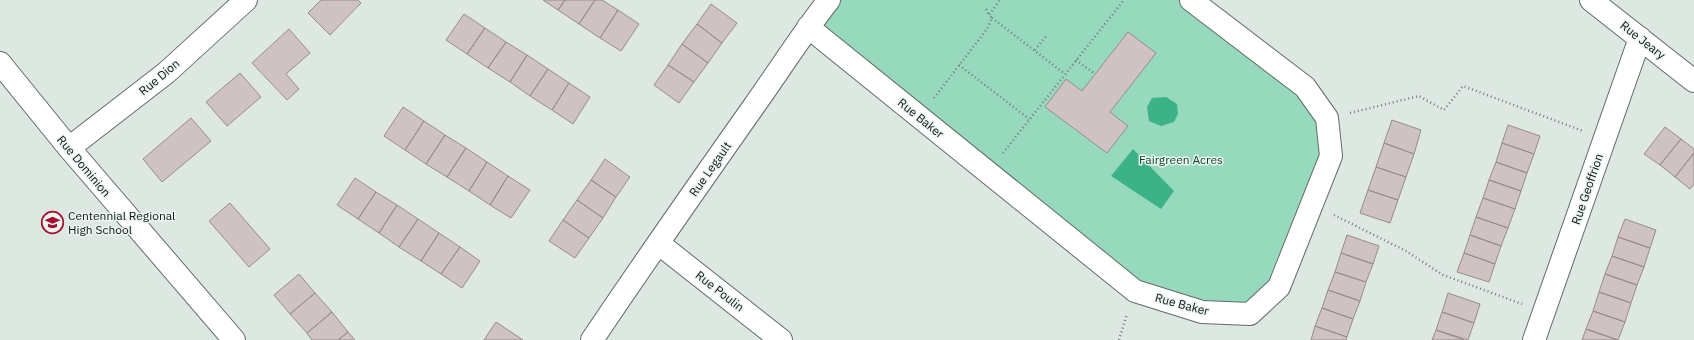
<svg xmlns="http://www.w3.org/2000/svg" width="1694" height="340" font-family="'IBM Plex Sans',sans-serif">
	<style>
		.green { fill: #97d9bc }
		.water { fill: #3cb288 }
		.building { fill: #cfc2c2; stroke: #978b8b }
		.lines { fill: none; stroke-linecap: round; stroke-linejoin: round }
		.street-casing { stroke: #626c67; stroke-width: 24 }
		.path { stroke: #747b78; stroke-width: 2.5; stroke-dasharray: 1 3; stroke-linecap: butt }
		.street { stroke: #fff; stroke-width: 22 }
		.labels { text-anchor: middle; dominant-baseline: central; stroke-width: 3; stroke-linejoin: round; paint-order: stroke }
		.street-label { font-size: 12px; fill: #121514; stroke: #eaf5f0 }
		.park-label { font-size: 12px; fill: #0e402e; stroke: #eaf5f0 }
		.poi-label { font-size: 12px; fill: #121514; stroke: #eaf5f0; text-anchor: start }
	</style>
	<rect width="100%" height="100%" fill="#dde8e3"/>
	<!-- green -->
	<path class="green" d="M829 0H1191L1305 87 1331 156 1279 287 1250 314 1135 291 808 27Z"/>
	<!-- water -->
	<path class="water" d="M1166 97 1177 104 1178 114 1174 122 1161 126 1149 121 1147 107 1152 98Z
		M1133 149 1174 191 1161 209 1111 176Z"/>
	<!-- building -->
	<path class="building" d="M321 0H358L361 3 330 35 308 13Z
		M543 0H565L558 10Z
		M565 0H595L579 24 558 10Z
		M595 0H602L618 10 600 38 579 24Z
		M711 4 737 23 722 43 697 24Z
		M618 10 639 24 621 51 600 38Z
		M464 14 485 28 467 54 446 40Z
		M697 24 722 43 708 63 682 44Z
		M485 28 506 42 488 68 467 54Z
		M289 29 310 53 286 74 299 89 287 100 252 63Z
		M1128 32 1156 53 1110 112 1128 126 1107 153 1045 107 1066 79 1082 91Z
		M506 42 527 55 510 82 488 68Z
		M682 44 708 63 694 82 668 65Z
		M527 55 548 69 530 96 510 82Z
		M668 65 694 82 679 103 654 85Z
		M548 69 569 83 552 110 530 96Z
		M240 73 261 97 227 126 206 102Z
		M569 83 590 97 573 124 552 110Z
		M403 107 424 121 405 150 384 136Z
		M191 118 211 141 162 182 143 159Z
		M1392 120 1421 130 1414 154 1384 143Z
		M424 121 445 135 426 164 405 150Z
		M1508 125 1540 136 1534 154 1502 143Z
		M1665 127 1681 139 1660 165 1644 154Z
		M445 135 466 148 447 177 426 164Z
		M1681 139 1694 149V153L1675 177 1660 165Z
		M1384 143 1414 154 1406 177 1376 167Z
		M1502 143 1534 154 1527 173 1496 162Z
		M466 148 487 162 469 191 447 177Z
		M1694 153V184L1690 189 1675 177Z
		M605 159 630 177 616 197 591 180Z
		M487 162 508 176 490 205 469 191Z
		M1496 162 1527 173 1521 191 1489 180Z
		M1376 167 1406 177 1398 200 1368 190Z
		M508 176 530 190 511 218 490 205Z
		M355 178 376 192 358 219 337 205Z
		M591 180 616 197 603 218 577 200Z
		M1489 180 1521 191 1515 209 1483 198Z
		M1368 190 1398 200 1390 223 1360 213Z
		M376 192 397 205 379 233 358 219Z
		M1483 198 1515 209 1508 228 1476 217Z
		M577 200 603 218 589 238 563 220Z
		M230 203 270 249 249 267 209 221Z
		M397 205 418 219 399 247 379 233Z
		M1476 217 1508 228 1501 246 1470 235Z
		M418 219 439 233 421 261 399 247Z
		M1625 219 1656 230 1650 248 1618 237Z
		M563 220 589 238 575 258 549 241Z
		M439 233 460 247 441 274 421 261Z
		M1347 235 1379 246 1373 264 1341 253Z
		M1470 235 1501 246 1495 264 1464 253Z
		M1618 237 1650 248 1644 267 1612 256Z
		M460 247 480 261 462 288 441 274Z
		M1341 253 1373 264 1366 282 1335 272Z
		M1464 253 1495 264 1489 282 1457 272Z
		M1612 256 1644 267 1637 285 1605 274Z
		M1335 272 1366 282 1360 301 1328 290Z
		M299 274 315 293 290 314 274 295Z
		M1605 274 1637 285 1631 303 1599 292Z
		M1328 290 1360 301 1353 319 1322 308Z
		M1599 292 1631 303 1625 322 1593 311Z
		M315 293 332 312 307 333 290 314Z
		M1448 293 1480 304 1474 323 1442 312Z
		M1322 308 1353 319 1347 337 1315 326Z
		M1593 311 1625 322 1618 340 1586 329Z
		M332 312 348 332 338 340H312L307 333Z
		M1442 312 1474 323 1468 340 1436 330Z
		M496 322 523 340H484Z
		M1315 326 1347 337 1346 340H1311Z
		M1586 329 1618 340H1582Z
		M1436 330 1464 340H1432Z
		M348 332 355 340H338Z"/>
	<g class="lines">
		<defs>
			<path id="street" d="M1591 0 1694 81
				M808 27 1135 291 1202 312 1250 314 1279 287 1331 156 1327 118 1305 87 1191 0
				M0 63 69 148 234 340
				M69 148 166 73 246 0
				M658 243 781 340
				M592 340C645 261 699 184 754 106 779 71 802 34 829 0
				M1534 340 1640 38"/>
		</defs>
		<!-- street casing -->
		<use href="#street" class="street-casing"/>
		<!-- path -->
		<path class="path" d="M986 9 989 15
			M992 18 1065 74
			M1035 50 1047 35
			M1076 60 1095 74
			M959 65 1029 119
			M934 98 987 29 992 18 989 15 1000 0
			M1350 113 1419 96 1444 110 1463 86 1583 131
			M1003 153 1124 0
			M1334 215 1406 251 1443 275 1522 304
			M1119 340 1127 314"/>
		<!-- street -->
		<use href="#street" class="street"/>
	</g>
	<!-- icons -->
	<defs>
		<symbol id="school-ring" viewBox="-11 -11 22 22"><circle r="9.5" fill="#eaf5f0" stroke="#a70e2e" stroke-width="1.5"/><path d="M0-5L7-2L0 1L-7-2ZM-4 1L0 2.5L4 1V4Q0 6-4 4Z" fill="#a70e2e"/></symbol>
	</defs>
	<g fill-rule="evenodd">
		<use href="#school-ring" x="40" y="210" width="25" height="25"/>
	</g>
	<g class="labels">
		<!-- street labels -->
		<g class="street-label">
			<text transform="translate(1643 40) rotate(38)">Rue Jeary</text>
			<text transform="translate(159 77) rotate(-40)">Rue Dion</text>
			<text transform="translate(921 118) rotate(39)">Rue Baker</text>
			<text transform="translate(84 166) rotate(50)">Rue Dominion</text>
			<text transform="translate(710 169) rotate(-55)">Rue Legault</text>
			<text transform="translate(1587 189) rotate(-71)">Rue Geoffrion</text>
			<text transform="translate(720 291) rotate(38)">Rue Poulin</text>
			<text transform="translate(1182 304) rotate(15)">Rue Baker</text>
		</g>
		<!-- park labels -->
		<g class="park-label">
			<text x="1181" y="159">Fairgreen Acres</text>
		</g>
		<!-- poi labels -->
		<g class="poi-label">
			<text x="68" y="215">Centennial Regional<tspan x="68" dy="14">High School</tspan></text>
		</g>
	</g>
</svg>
